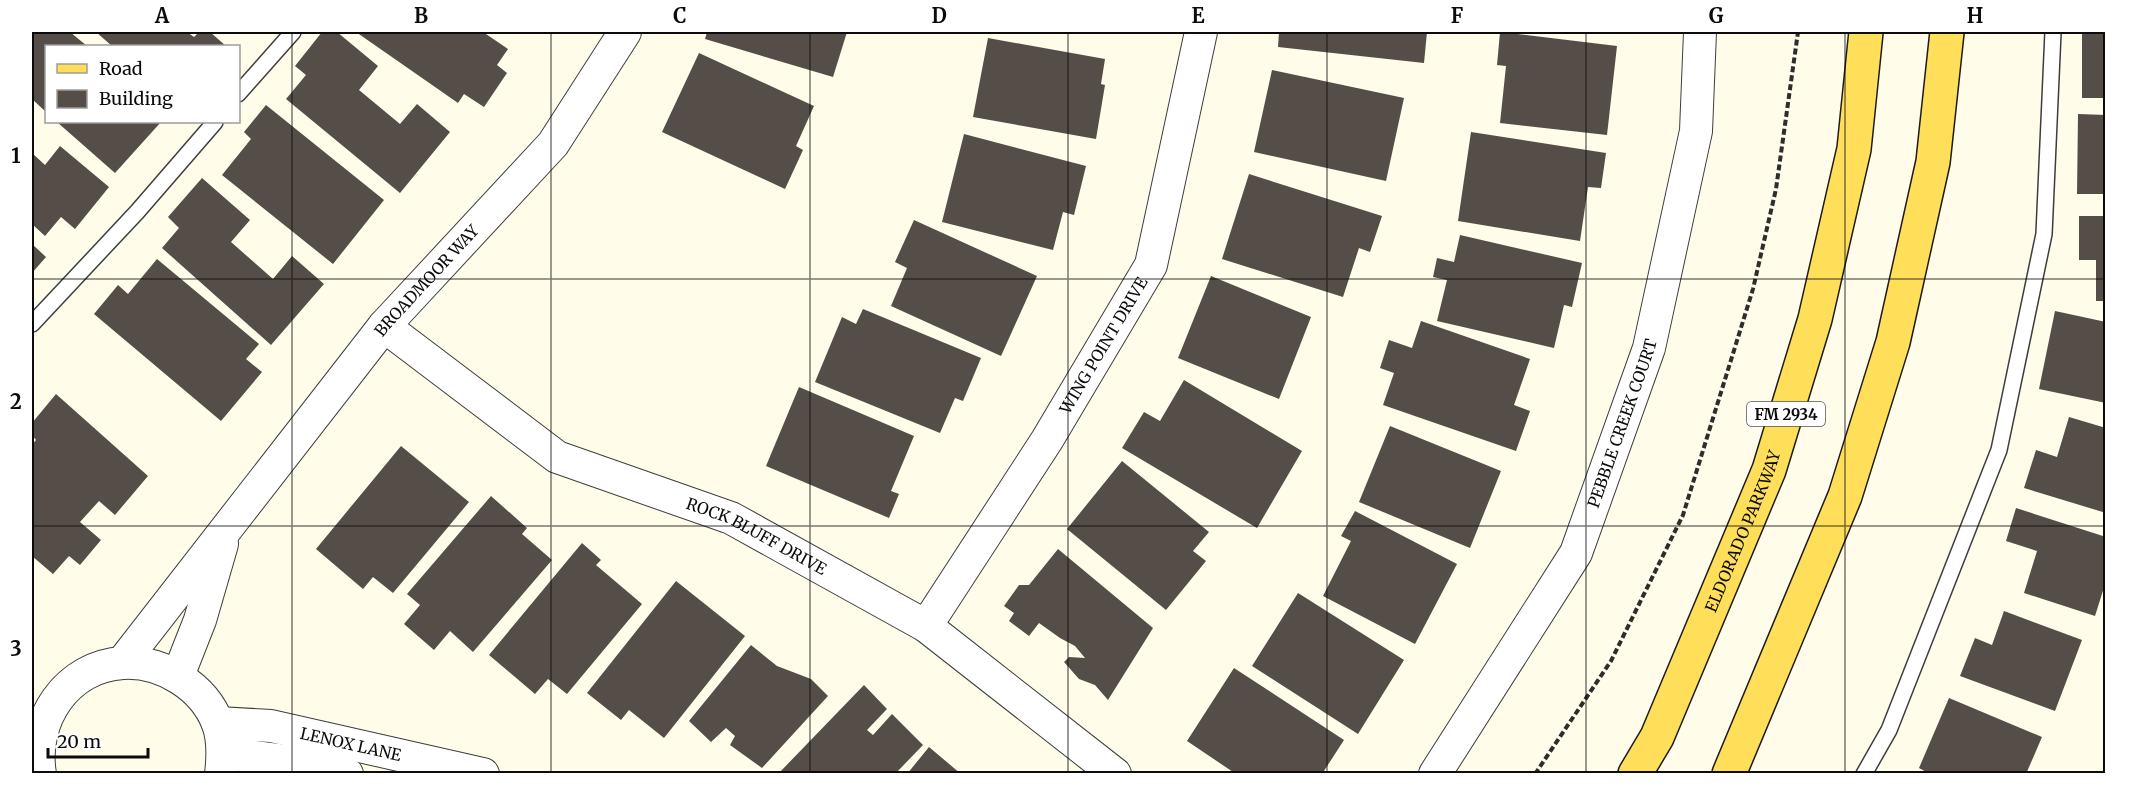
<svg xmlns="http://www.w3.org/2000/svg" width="2137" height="805" font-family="Merriweather,serif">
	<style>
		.building { fill: #554d47 }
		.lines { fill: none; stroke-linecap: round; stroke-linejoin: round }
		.service-casing { stroke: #3e3e3e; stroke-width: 18 }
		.minor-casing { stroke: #3e3e3e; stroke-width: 34 }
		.primary-casing { stroke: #1c1c1c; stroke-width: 36 }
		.path { stroke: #2d2d2d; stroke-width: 4; stroke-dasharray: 6 3; stroke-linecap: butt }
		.service { stroke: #fff; stroke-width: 15 }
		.minor { stroke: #fff; stroke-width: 32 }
		.primary { stroke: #ffde59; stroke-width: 33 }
		.grid { fill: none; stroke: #0b0b0b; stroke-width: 1.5; stroke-opacity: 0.55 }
		.labels { text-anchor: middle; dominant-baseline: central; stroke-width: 6; stroke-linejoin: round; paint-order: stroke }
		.shield { fill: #fff; stroke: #545454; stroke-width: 1.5 }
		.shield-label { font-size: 15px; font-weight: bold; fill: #0b0b0b }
		.street-label { font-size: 16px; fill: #0b0b0b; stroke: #fff }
		.neatline { fill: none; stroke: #0b0b0b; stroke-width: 2 }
		.grid-label { font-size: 20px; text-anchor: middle; font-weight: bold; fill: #0b0b0b }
	</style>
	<rect width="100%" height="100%" fill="#fffce9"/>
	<!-- building -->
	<path class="building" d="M32 32H70L87 46H46V112L32 99Z
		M96 32H187L194 37 199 32H210L226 46H112Z
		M322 32H337L378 66 359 90 400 124 417 104 450 132 400 193 286 99 306 75 295 66Z
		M356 32H483L508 49 497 65 507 73 484 107 464 94 458 103Z
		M707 32H847L833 77 705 39Z
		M1279 32H1427L1424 63 1278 47Z
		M1500 32 1617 46 1607 135 1500 123 1506 66 1497 65Z
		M2082 32H2106V98H2082Z
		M988 38 1105 59 1101 84 1105 85 1096 139 973 117Z
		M699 53 814 106 796 146 803 150 785 189 662 132Z
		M1272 70 1404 98 1386 181 1254 152Z
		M266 105 384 200 333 264 222 175 251 139 244 132Z
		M2078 114 2106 115V194H2077Z
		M57 122H161L115 173Z
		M1471 132 1606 153 1601 188 1588 187 1580 241 1458 221Z
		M964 134 1086 166 1074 215 1063 212 1053 250 942 222Z
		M60 146 109 187 75 229 61 217 45 236 32 224V153L45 165Z
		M1249 174 1382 216 1370 252 1359 248 1343 297 1222 259Z
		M202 178 250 220 231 242 273 279 292 256 324 284 271 345 162 248 179 228 168 217Z
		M2079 216H2106V301H2096V260H2079Z
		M914 220 1037 276 1001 356 891 306 907 268 895 262Z
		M1460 235 1582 263 1572 307 1564 305 1554 348 1437 321 1447 280 1433 277 1437 258 1454 262Z
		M32 244 46 257 32 273Z
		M157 259 259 344 246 359 262 372 221 421 94 314 118 285 128 294Z
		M1211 276 1311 317 1279 399 1178 358Z
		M863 309 981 358 963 401 955 398 940 433 815 382 842 317 856 324Z
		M2055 311 2106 322V403L2039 389Z
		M1421 321 1530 359 1514 405 1530 411 1516 451 1383 405 1394 373 1380 368 1389 340 1412 348Z
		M1184 380 1302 451 1257 528 1122 448 1144 412 1160 421Z
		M799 387 914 436 891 491 899 494 889 518 766 466Z
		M56 394 148 476 115 515 99 501 80 522 101 540 80 565 69 556 53 574 32 556V445L36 440 32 435V423Z
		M2069 417 2106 428V513L2024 488 2036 450 2057 457Z
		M1390 426 1501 471 1470 548 1359 502Z
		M401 446 469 502 393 593 373 577 363 589 316 549Z
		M1122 461 1209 532 1193 551 1206 561 1166 610 1067 529Z
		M491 496 527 528 522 534 552 560 473 652 450 631 434 650 404 624 420 605 407 594Z
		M2016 508 2106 537V581L2095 616 2024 593 2037 551 2006 541Z
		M1355 511 1457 564 1415 644 1323 596 1351 541 1341 536Z
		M582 543 601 560 596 565 642 604 567 694 548 679 535 694 489 655Z
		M1058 549 1153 628 1108 700 1095 685 1079 679 1064 662 1069 657 1085 658 1075 646 1060 638 1039 623 1029 636 1009 621 1014 613 1004 606 1019 585H1029Z
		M676 581 745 636 664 738 629 710 621 720 587 693Z
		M1298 593 1404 660 1358 734 1252 666Z
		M2004 611 2082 640 2055 711 1960 676 1975 638 1992 645Z
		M751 645 777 666 811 679 828 696 762 768 730 745 735 736 726 728 711 742 689 721Z
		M1234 668 1344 740 1322 774H1236L1187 741Z
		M864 685 887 709 867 730 873 735 892 714 923 745 895 774H778Z
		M1949 698 2042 737 2026 774H1930L1919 768Z
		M929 747 961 774H907Z"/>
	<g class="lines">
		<defs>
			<path id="service" d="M238 94 293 32
				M32 324 137 212 215 122
				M1864 774 1889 730 1999 450 2044 234 2053 32"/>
			<g id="minor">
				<path id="s1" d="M384 326 557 457 731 518 926 626 1115 774"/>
				<path id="s2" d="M926 626 1047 440 1151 265 1201 32"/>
				<path id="s3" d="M122 663 384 326 553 144 625 32"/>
				<path d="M178 676 200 620 222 544"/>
				<path id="s4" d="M218 723 271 726 483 774"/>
				<path d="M224 753 294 762 347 774"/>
				<path d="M40 774C31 720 67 666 123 663 162 661 204 686 218 724 224 740 223 757 221 774"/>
				<path id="s5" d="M1435 774 1576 553 1649 348 1696 131 1700 32"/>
			</g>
			<g id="primary">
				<path id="s6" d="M1635 774 1657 737 1769 470 1815 319 1854 149 1866 32"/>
				<path d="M1729 774 1845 496 1893 342 1933 162 1947 32"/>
			</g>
		</defs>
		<!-- service casing -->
		<use href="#service" class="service-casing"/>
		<!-- minor casing -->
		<use href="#minor" class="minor-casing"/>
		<!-- primary casing -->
		<use href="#primary" class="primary-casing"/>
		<!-- path -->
		<path class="path" d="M1535 774 1611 661 1683 515 1753 289 1776 189 1798 32"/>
		<!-- service -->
		<use href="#service" class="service"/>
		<!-- minor -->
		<use href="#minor" class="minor"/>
		<!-- primary -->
		<use href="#primary" class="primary"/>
	</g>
	<!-- grid -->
	<path class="grid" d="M292 32V774M551 32V774M810 32V774M1068 32V774M1327 32V774M1586 32V774M1845 32V774M32 279H2106M32 526H2106"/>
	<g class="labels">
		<!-- shield labels -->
		<rect class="shield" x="1747" y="402" width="78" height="24" rx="4.5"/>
		<g class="shield-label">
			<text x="1786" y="414">FM 2934</text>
		</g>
		<!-- street labels -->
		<g class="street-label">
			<text stroke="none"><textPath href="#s3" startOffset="489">BROADMOOR WAY</textPath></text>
			<text stroke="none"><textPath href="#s2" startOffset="332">WING POINT DRIVE</textPath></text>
			<text stroke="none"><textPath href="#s5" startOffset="400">PEBBLE CREEK COURT</textPath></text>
			<text stroke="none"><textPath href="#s6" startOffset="266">ELDORADO PARKWAY</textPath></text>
			<text stroke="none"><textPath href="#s1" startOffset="432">ROCK BLUFF DRIVE</textPath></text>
			<text stroke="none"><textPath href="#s4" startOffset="135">LENOX LANE</textPath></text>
		</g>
	</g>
	<!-- border -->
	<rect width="2137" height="805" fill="none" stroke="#ffffff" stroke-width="66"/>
	<!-- legend -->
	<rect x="45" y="45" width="195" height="78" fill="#ffffff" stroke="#9d9d9d" stroke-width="1.5"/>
	<rect x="57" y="64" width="30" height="9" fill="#ffde59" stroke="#9d9d9d" stroke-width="1.5"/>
	<text x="99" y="75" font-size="18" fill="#0b0b0b">Road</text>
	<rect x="57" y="90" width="30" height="18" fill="#554d47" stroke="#9d9d9d" stroke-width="1.5"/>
	<text x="99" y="105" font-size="18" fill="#0b0b0b">Building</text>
	<!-- scale -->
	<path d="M48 748v9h100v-9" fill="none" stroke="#0b0b0b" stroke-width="3"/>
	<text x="57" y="748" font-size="18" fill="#0b0b0b" stroke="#ffffff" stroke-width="4.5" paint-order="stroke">20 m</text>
	<rect x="33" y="33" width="2071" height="739" class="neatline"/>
	<g class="grid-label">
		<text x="162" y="23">A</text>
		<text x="421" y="23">B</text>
		<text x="680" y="23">C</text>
		<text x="939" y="23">D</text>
		<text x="1198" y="23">E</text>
		<text x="1457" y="23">F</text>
		<text x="1716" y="23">G</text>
		<text x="1975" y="23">H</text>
		<text x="16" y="163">1</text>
		<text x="16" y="409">2</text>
		<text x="16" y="656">3</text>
	</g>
</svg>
